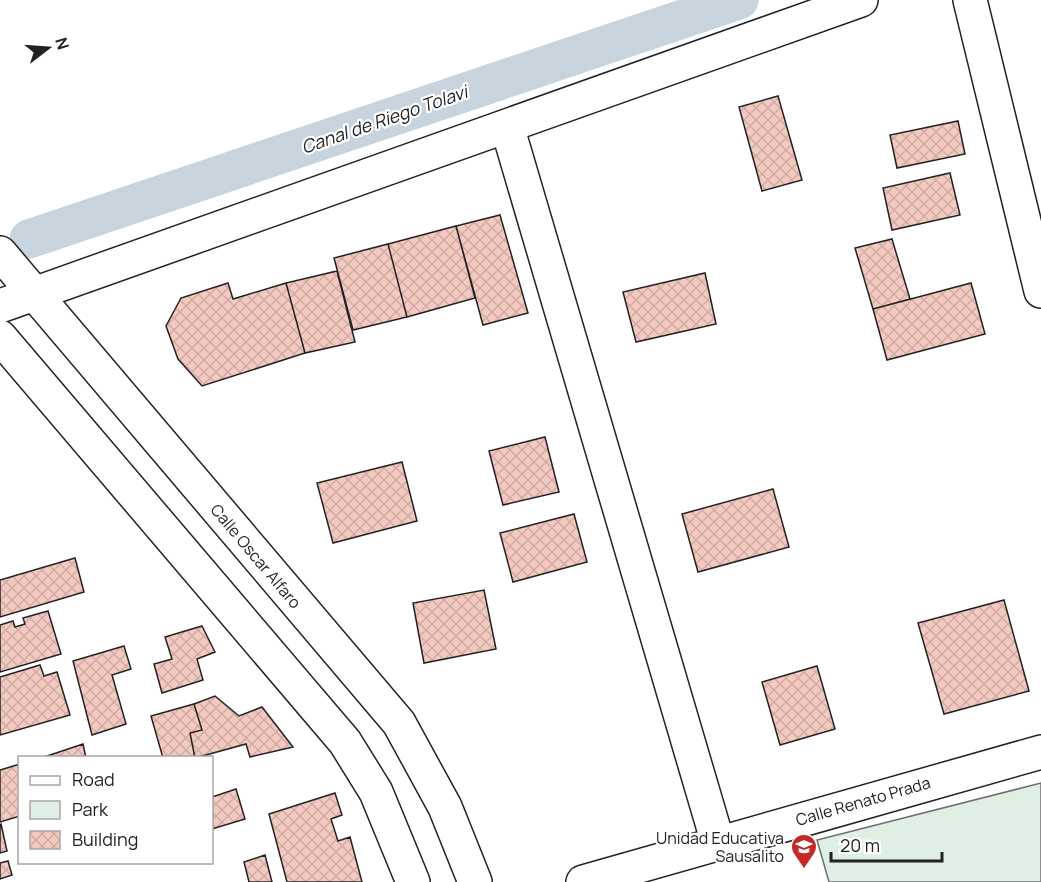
<svg xmlns="http://www.w3.org/2000/svg" width="1041" height="882" font-family="Manrope,sans-serif">
	<style>
		.green { fill: #e0efe3; stroke: #6f6f6f; stroke-width: 1.5 }
		.lines { fill: none; stroke-linecap: round; stroke-linejoin: round }
		.canal { stroke: #c7d3dd; stroke-width: 39 }
		.building { fill: url(#building-cross-hatch); stroke: #222; stroke-width: 1.5 }
		.street-casing { stroke: #222; stroke-width: 36 }
		.secondary-casing { stroke: #222; stroke-width: 36 }
		.street { stroke: #fff; stroke-width: 33 }
		.secondary { stroke: #fff; stroke-width: 33 }
		.labels { text-anchor: middle; dominant-baseline: central; stroke-width: 4.5; stroke-linejoin: round; paint-order: stroke }
		.street-label { font-size: 16px; fill: #222; stroke: #fff }
		.poi-label { font-size: 16px; fill: #222; stroke: #fff; text-anchor: end }
		.water-label { font-size: 18px; font-style: italic; fill: #222; stroke: #fff }
	</style>
	<defs>
		<pattern id="building-cross-hatch" width="8" height="8" patternUnits="userSpaceOnUse" patternTransform="scale(1.5)"><rect width="8" height="8" fill="#f3c9c0"/><path d="M0 0l8 8M0 8l8-8" fill="none" stroke="#d0aca5"/></pattern>
	</defs>
	<rect width="100%" height="100%" fill="#fff"/>
	<!-- green -->
	<path class="green" d="M1041 783V882H829L817 840Z"/>
	<g class="lines">
		<!-- canal -->
		<path class="canal" d="M29 239 739 0"/>
	</g>
	<!-- building -->
	<path class="building" d="M778 96 802 180 762 191 739 107Z
		M958 121 965 154 897 168 890 135Z
		M950 173 960 215 892 230 883 188Z
		M500 215 528 313 483 325 456 226Z
		M456 226 475 298 407 317 388 244Z
		M892 239 910 299 873 309 855 248Z
		M388 244 407 317 353 330 334 258Z
		M337 271 355 342 305 353 286 283Z
		M705 273 716 324 636 342 623 292Z
		M228 283 233 299 286 283 305 353 202 386 178 359 166 326 181 298Z
		M971 283 985 334 887 360 873 309Z
		M545 437 559 492 503 505 489 451Z
		M402 462 417 521 333 543 317 483Z
		M773 489 789 547 698 572 682 514Z
		M574 514 587 562 513 582 500 533Z
		M75 558 84 592 0 617V580Z
		M484 590 496 649 424 663 413 603Z
		M1004 600 1029 691 944 714 918 623Z
		M48 611 61 654 0 672V625L13 621 15 627 25 624 23 618Z
		M202 626 215 652 197 659 203 680 162 693 154 664 172 659 165 637Z
		M124 646 131 669 112 675 126 724 92 735 73 661Z
		M40 665 44 676 57 672 70 715 0 735V677Z
		M817 666 835 729 780 745 762 682Z
		M215 696 239 716 262 707 293 747 250 757 246 744 195 758 190 733 202 730 194 704Z
		M194 704 202 730 190 733 195 758H163L151 716Z
		M83 744 86 758H41Z
		M20 764V816L0 822V770Z
		M236 789 245 819 212 829V797Z
		M335 793 342 815 331 819 338 841 350 837 362 882H287L269 814Z
		M1 824 7 851 0 853V825Z
		M265 855 272 882H249L244 862Z
		M8 861 12 875 0 879V863Z"/>
	<g class="lines">
		<defs>
			<path id="street" d="M970 0 1041 291
				M507 126 718 843
				M0 306 861 0
				M583 882 1041 752"/>
			<path id="secondary" d="M0 253 399 723 445 807 475 882
				M0 337 345 742 376 792 413 882"/>
		</defs>
		<!-- street casing -->
		<use href="#street" class="street-casing"/>
		<!-- secondary casing -->
		<use href="#secondary" class="secondary-casing"/>
		<!-- street -->
		<use href="#street" class="street"/>
		<!-- secondary -->
		<use href="#secondary" class="secondary"/>
	</g>
	<!-- icons -->
	<defs>
		<symbol id="school-pin" viewBox="-11 -11 22 30"><path d="M0 17L-7.5 6A9.5 9.5 0 1 1 7.5 6Z" fill="#c62828" stroke="#fff"/><path d="M0-5L7-2L0 1L-7-2ZM-4 1L0 2.5L4 1V4Q0 6-4 4Z" fill="#fff"/></symbol>
	</defs>
	<g fill-rule="evenodd">
		<use href="#school-pin" x="789" y="832" width="30" height="40"/>
	</g>
	<g class="labels">
		<!-- street labels -->
		<g class="street-label">
			<text transform="translate(256 556) rotate(50)">Calle Oscar Alfaro</text>
			<text transform="translate(863 801) rotate(-16)">Calle Renato Prada</text>
		</g>
		<!-- poi labels -->
		<g class="poi-label">
			<text x="784" y="838">Unidad Educativa<tspan x="784" dy="18">Sausalito</tspan></text>
		</g>
		<!-- water labels -->
		<g class="water-label">
			<text transform="translate(384 119) rotate(-19)">Canal de Riego Tolavi</text>
		</g>
	</g>
	<!-- legend -->
	<rect x="18" y="756" width="195" height="108" fill="#ffffff" stroke="#a7a7a7" stroke-width="1.5"/>
	<rect x="30" y="776" width="30" height="9" fill="#ffffff" stroke="#a7a7a7" stroke-width="1.5"/>
	<text x="72" y="786" font-size="18" fill="#222222">Road</text>
	<rect x="30" y="801" width="30" height="18" fill="#e0efe3" stroke="#a7a7a7" stroke-width="1.5"/>
	<text x="72" y="816" font-size="18" fill="#222222">Park</text>
	<rect x="30" y="831" width="30" height="18" fill="url(#building-cross-hatch)" stroke="#a7a7a7" stroke-width="1.5"/>
	<text x="72" y="846" font-size="18" fill="#222222">Building</text>
	<!-- north arrow -->
	<g transform="translate(48 48) rotate(73)" stroke="#ffffff" stroke-width="4.5" paint-order="stroke">
	<path d="M0-4.5L10 22L0 15L-10 22Z" fill="#222222"/>
	<text y="-9" font-size="16" font-weight="bold" text-anchor="middle" fill="#222222">N</text>
	</g>
	<!-- scale -->
	<path d="M831 852v9h111v-9" fill="none" stroke="#222222" stroke-width="3"/>
	<text x="840" y="852" font-size="18" fill="#222222" stroke="#ffffff" stroke-width="4.5" paint-order="stroke">20 m</text>
</svg>
